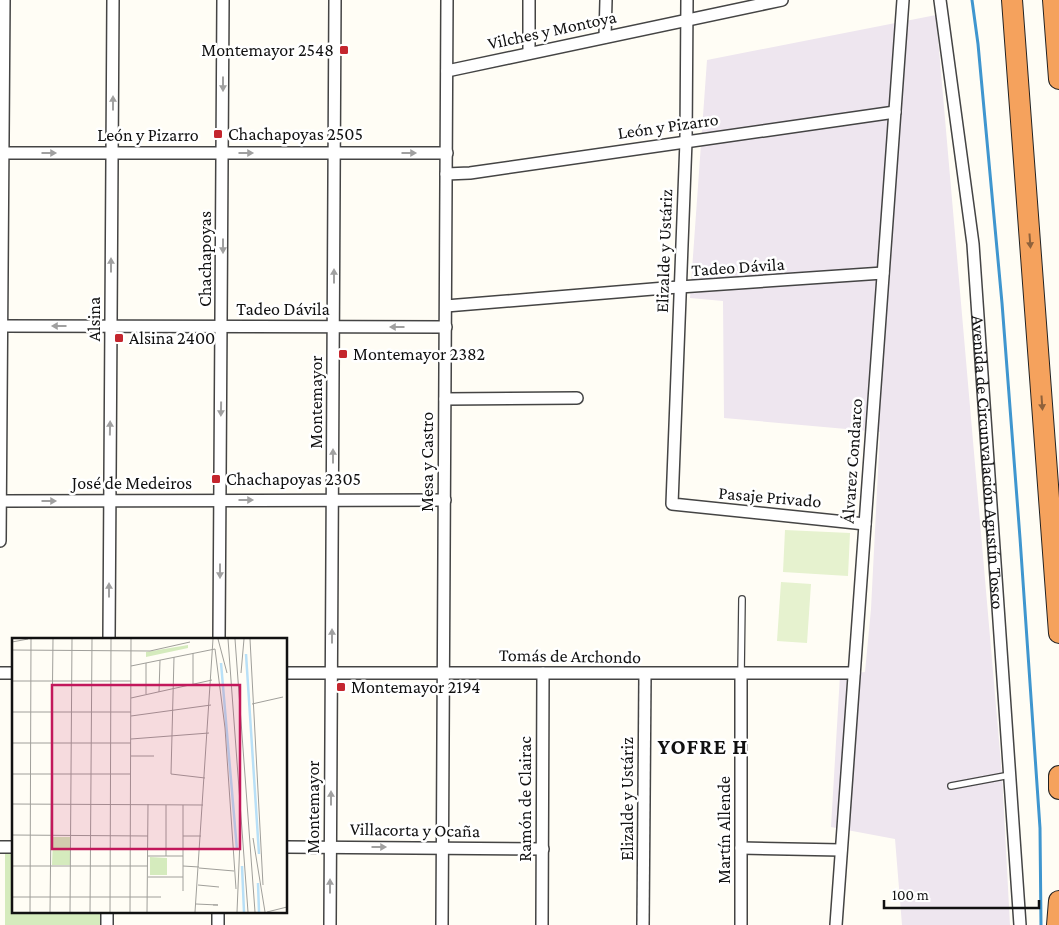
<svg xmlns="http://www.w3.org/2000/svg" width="1059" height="925" font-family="'Crimson Pro',serif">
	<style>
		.industrial { fill: #eee6ef }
		.green { fill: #d5ebbd }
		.pitch { fill: #e6f2cf }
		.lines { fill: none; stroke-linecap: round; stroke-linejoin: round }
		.stream { stroke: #3f96cf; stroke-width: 3 }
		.lane-casing { stroke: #444; stroke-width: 8 }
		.street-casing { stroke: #444; stroke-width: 14 }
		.highway-casing { stroke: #222; stroke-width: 22 }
		.lane { stroke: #fff; stroke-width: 5.5 }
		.street { stroke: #fff; stroke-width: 11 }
		.highway { stroke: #f5a25d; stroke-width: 20 }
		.oneway { fill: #a0a0a0 }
		.oneway2 { fill: #8e613b }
		.poi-dot { fill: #c4262e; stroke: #fff; stroke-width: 2 }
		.labels { text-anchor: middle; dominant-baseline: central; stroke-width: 5; stroke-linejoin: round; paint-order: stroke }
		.street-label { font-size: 18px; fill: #111; stroke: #fff }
		.poi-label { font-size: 18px; fill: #111; stroke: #fff; text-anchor: start }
		.district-label { font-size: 22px; font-weight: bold; letter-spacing: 1px; fill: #111; stroke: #fff }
		.inset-river { fill: none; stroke: #b9e0f7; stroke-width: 2.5 }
		.inset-road { fill: none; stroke: #a09f9a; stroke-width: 1 }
		.view { fill: #c2185b; fill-opacity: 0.15; stroke: #c2185b; stroke-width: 2.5 }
		.inset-edge { fill: none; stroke: #111; stroke-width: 2.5 }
	</style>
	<rect width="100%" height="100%" fill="#fffdf5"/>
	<!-- industrial -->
	<path class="industrial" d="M936 15 1002 775 1010 925H902L895 839 831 827 840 675 865 672 871 609 880 432 724 418 723 301 690 298 707 60Z"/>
	<!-- green -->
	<path class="green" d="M5 854H14V911H101V925H5Z"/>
	<!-- pitch -->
	<path class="pitch" d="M785 530 850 533 848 576 783 572Z
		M781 582 811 584 807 643 777 641Z"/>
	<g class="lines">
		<!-- stream -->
		<path class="stream" d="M972 0 978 44 1002 303 1020 538 1040 828 1041 925"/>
		<defs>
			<path id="lane" d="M741 674 742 599
				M951 786 1010 775"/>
			<g id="street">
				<path d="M687 0 686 141 672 504 865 524"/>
				<path id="s1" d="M940 0 973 244 1020 925"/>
				<path d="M605 37 606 0"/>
				<path d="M529 53V0"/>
				<path d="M447 71 782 0"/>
				<path d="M0 153H447"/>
				<path d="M446 174 470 173 895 112"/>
				<path d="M446 306 665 288 883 273"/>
				<path d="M0 326 446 327"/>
				<path d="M445 399 577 398"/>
				<path d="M0 501 445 500"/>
				<path d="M0 541 4 0"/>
				<path d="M109 639 113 0"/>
				<path d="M219 639 223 0"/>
				<path d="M0 673H14"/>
				<path d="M286 673H854"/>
				<path d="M741 674V925"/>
				<path d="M0 847H14"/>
				<path d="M286 847 543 849"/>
				<path d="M741 848 841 850"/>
				<path d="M107 925V911"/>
				<path d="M218 925V911"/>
				<path d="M330 925 335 0"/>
				<path d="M442 925 447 0"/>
				<path d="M542 925 543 673"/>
				<path d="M643 925 645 674"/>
				<path d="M836 925 903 0"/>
			</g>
			<path id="highway" d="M1012 0 1059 633
				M1053 0 1059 79
				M1059 776V789
				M1057 925 1059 901"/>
		</defs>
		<!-- lane casing -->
		<use href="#lane" class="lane-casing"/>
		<!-- street casing -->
		<use href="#street" class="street-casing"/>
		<!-- highway casing -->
		<use href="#highway" class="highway-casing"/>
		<!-- lane -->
		<use href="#lane" class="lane"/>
		<!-- street -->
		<use href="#street" class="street"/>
		<!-- highway -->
		<use href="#highway" class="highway"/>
	</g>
	<!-- one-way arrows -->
	<defs><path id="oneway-solid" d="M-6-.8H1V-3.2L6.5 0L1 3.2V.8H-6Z" transform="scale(1.25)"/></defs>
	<g class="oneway">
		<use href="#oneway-solid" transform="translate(223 84) rotate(90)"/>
		<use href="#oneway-solid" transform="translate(113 103) rotate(-90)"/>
		<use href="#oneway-solid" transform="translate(49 153)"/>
		<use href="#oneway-solid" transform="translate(246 153)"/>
		<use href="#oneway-solid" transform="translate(409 153)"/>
		<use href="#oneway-solid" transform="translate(223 246) rotate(90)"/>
		<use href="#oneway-solid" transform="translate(111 265) rotate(-90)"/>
		<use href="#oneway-solid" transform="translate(334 276) rotate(-90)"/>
		<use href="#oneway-solid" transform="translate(59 326) rotate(180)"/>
		<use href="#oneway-solid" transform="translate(397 327) rotate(-180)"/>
		<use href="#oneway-solid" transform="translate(221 409) rotate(91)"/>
		<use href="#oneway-solid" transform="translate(110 428) rotate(-89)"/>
		<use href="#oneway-solid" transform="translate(333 456) rotate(-90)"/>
		<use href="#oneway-solid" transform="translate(246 500)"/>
		<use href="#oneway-solid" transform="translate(49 501)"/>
		<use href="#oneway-solid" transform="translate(220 571) rotate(90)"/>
		<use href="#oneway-solid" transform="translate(109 590) rotate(-90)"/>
		<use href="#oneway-solid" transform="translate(332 636) rotate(-90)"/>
		<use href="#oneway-solid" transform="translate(331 798) rotate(-90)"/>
		<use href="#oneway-solid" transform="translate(379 847)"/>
		<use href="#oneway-solid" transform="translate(330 886) rotate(-90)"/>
	</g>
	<g class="oneway2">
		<use href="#oneway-solid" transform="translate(1030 241) rotate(86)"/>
		<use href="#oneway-solid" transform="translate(1042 403) rotate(86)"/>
	</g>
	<!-- markers -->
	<g class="poi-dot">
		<rect x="339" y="45" width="10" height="10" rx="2.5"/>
		<rect x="213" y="129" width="10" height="10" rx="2.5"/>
		<rect x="114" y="333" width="10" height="10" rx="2.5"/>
		<rect x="338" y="349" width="10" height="10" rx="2.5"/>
		<rect x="211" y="474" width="10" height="10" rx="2.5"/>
		<rect x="336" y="682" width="10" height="10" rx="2.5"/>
	</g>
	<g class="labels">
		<!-- street labels -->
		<g class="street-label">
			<text transform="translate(552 30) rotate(-12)">Vilches y Montoya</text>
			<text transform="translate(668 126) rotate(-8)">León y Pizarro</text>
			<text x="148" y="135">León y Pizarro</text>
			<text transform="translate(664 251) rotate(-88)">Elizalde y Ustáriz</text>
			<text transform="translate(205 259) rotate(-90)">Chachapoyas</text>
			<text transform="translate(738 267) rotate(-4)">Tadeo Dávila</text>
			<text x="283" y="309">Tadeo Dávila</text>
			<text transform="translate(94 319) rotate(-90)">Alsina</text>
			<text transform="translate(316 402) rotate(-90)">Montemayor</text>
			<text transform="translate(852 461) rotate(-86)">Álvarez Condarco</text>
			<text transform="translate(427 462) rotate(-90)">Mesa y Castro</text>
			<text stroke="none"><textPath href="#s1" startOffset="465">Avenida de Circunvalación Agustín Tosco</textPath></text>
			<text x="132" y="483">José de Medeiros</text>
			<text transform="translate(770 497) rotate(5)">Pasaje Privado</text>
			<text transform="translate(570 656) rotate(1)">Tomás de Archondo</text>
			<text transform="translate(525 799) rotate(-90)">Ramón de Clairac</text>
			<text transform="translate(627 799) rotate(-90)">Elizalde y Ustáriz</text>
			<text transform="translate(313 807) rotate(-90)">Montemayor</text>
			<text transform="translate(415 830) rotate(1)">Villacorta y Ocaña</text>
			<text transform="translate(724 830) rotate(-90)">Martín Allende</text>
		</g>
		<!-- poi labels -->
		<g class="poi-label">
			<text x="334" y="50" text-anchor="end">Montemayor 2548</text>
			<text x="228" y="134">Chachapoyas 2505</text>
			<text x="129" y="338">Alsina 2400</text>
			<text x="353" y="354">Montemayor 2382</text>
			<text x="226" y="479">Chachapoyas 2305</text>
			<text x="351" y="687">Montemayor 2194</text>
		</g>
		<!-- district labels -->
		<g class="district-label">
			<text x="703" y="746">YOFRE H</text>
		</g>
	</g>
	<!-- overview -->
	<g transform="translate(12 638)">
		<rect width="275" height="275" fill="#fffdf5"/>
		<path d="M176 7V10L134 19V14ZM41 199H58V227H40ZM138 219 155 220V237H138Z" fill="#d5ebbd"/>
		<path class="inset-river" d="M234 16 247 216M209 25 225 212M230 228 232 274M246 245 247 274"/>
		<path class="inset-road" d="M206 1 215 35M216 1 236 274M223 1 243 274M238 1 251 247M0 4 16 1M0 12 138 13 178 4M162 19 159 136 193 140M119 28 203 11 213 90 224 251M229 35 232 1M0 43H119M181 47V15M147 54 148 22M134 56V25M119 60 200 42M240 66 271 59M0 74H119M119 78 199 67M119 101 197 95M0 105H119M119 118H142M0 136H119M0 166 191 167M0 197 136 198M171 198H189M241 200 253 274M136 218H171M154 218V167M0 228H136M171 228 187 229M187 230 222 233M136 239H171M186 247 207 249M171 253V167M0 259H149M184 266 206 267H201M18 274 19 1M38 274 41 1M58 274 60 1M78 274 80 1M98 274 99 1M118 274 119 1M135 274 136 166M183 274 201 1M225 274 228 202M255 274 275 269"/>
		<path class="view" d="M40 47H228V211H40Z"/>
		<rect width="275" height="275" class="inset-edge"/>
	</g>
	<!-- scale -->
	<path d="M884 900v8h155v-8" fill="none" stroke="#111111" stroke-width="2.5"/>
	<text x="892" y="900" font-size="15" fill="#111111" stroke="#ffffff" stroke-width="4" paint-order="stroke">100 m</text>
</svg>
